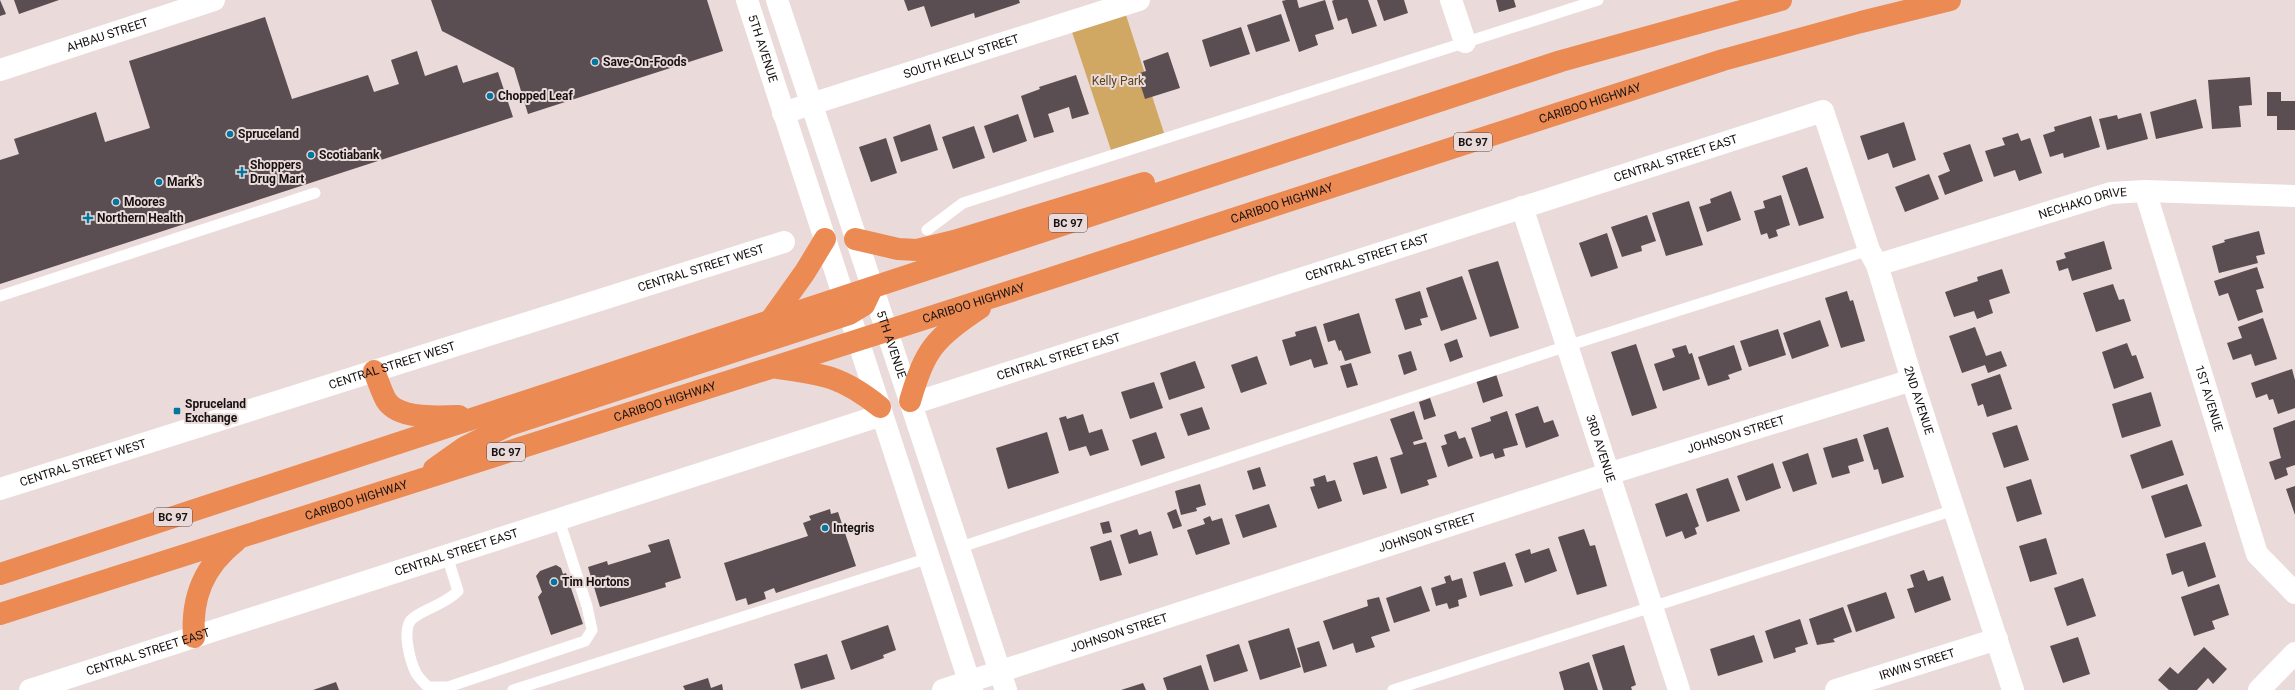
<svg xmlns="http://www.w3.org/2000/svg" width="2295" height="690" font-family="Roboto,sans-serif">
	<style>
		.green { fill: #d1a764 }
		.building { fill: #5a4e53 }
		.lines { fill: none; stroke-linecap: round; stroke-linejoin: round }
		.lane { stroke: #fff; stroke-width: 11 }
		.street { stroke: #fff; stroke-width: 22 }
		.secondary { stroke: #fff; stroke-width: 22 }
		.highway { stroke: #eb8a53; stroke-width: 22 }
		.poi-dot { fill: #0177a0; stroke: #eadad9; stroke-width: 1.5 }
		.labels { text-anchor: middle; dominant-baseline: central; stroke-width: 4; stroke-linejoin: round; paint-order: stroke }
		.shield { fill: #eadad9; stroke: #564d4d; stroke-width: 1 }
		.shield-label { font-size: 11px; font-weight: bold; fill: #161111 }
		.street-label { font-size: 12px; fill: #161111; stroke: #eadad9 }
		.poi-label { font-size: 12px; font-weight: bold; fill: #161111; stroke: #eadad9; text-anchor: start }
		.park-label { font-size: 12px; fill: #5b441d; stroke: #eadad9 }
	</style>
	<rect width="100%" height="100%" fill="#eadad9"/>
	<!-- green -->
	<path class="green" d="M1125 12 1164 133 1111 150 1071 29Z"/>
	<!-- building -->
	<path class="building" d="M0 0 6 14 0 16Z
		M14 0H59L19 14Z
		M431 0H707L723 51 528 114 514 68 442 31Z
		M904 0H1019L1020 3 975 18 974 13 931 27 924 6 908 11Z
		M1286 0H1297L1299 8 1325 0 1334 29 1315 35 1318 45 1299 52 1282 1Z
		M1334 0H1368L1377 26 1352 34 1347 18 1338 21 1332 1Z
		M1377 0H1404L1408 13 1384 21Z
		M1496 0H1514L1516 7 1499 12Z
		M1281 14 1290 41 1256 52 1247 25Z
		M265 17 292 99 368 75 374 92 399 84 391 60 417 51 425 76 457 65 463 83 498 72 513 117 0 284V160L19 154 14 139 96 112 105 142 150 128 129 61Z
		M1241 27 1250 54 1210 67 1202 40Z
		M1168 52 1180 88 1145 99 1137 74 1146 71 1143 61Z
		M1076 75 1089 114 1072 119 1069 107 1048 114 1054 132 1034 138 1021 96 1040 89 1039 87Z
		M2250 77 2252 105 2239 106 2241 127 2212 129 2208 80Z
		M2267 92H2281V101H2295V130H2277V116H2267Z
		M2196 99 2203 128 2156 139 2150 112Z
		M2141 113 2148 139 2107 150 2099 119 2117 115 2118 119Z
		M1018 114 1027 141 993 153 984 126Z
		M2091 116 2100 147 2064 158 2063 153 2050 157 2043 135 2055 131 2054 127Z
		M1904 122 1916 160 1893 168 1888 153 1868 160 1860 136Z
		M930 124 938 150 901 162 893 137Z
		M974 126 985 158 953 169 942 137Z
		M2018 133 2021 141 2030 138 2042 173 2019 181 2015 170 1994 177 1985 151 2005 145 2002 138Z
		M886 138 897 173 871 182 859 147Z
		M1970 144 1983 181 1945 195 1938 176 1950 171 1943 153Z
		M1807 167 1824 218 1799 226 1782 176Z
		M1929 174 1939 199 1905 212 1895 187Z
		M1731 191 1741 220 1707 232 1699 207 1711 203 1710 199Z
		M1781 195 1790 225 1776 230 1778 236 1769 239 1767 233 1761 235 1754 211 1765 208 1763 201Z
		M1689 201 1703 245 1666 256 1652 213Z
		M1647 215 1656 241 1641 246 1642 251 1622 257 1611 227Z
		M2259 231 2265 254 2256 256 2258 263 2219 273 2212 246 2225 242 2224 240Z
		M1607 233 1618 268 1591 277 1579 243Z
		M2104 241 2112 269 2072 281 2068 268 2059 271 2056 261 2066 258 2064 253Z
		M1498 261 1519 328 1490 337 1468 270Z
		M2257 267 2264 288 2256 290 2263 312 2238 321 2228 293 2219 296 2214 281Z
		M2002 269 2010 293 1989 300 1993 313 1977 319 1974 311 1954 317 1945 292 1978 281 1977 277Z
		M1462 276 1477 319 1441 331 1426 288Z
		M2113 284 2119 300 2124 299 2131 321 2096 332 2083 293Z
		M1420 291 1428 317 1420 319 1422 325 1405 330 1395 299Z
		M1847 291 1850 301 1853 300 1865 341 1841 348 1825 298Z
		M1359 313 1371 353 1345 361 1341 350 1339 351 1335 340 1328 342 1323 324Z
		M2263 318 2277 359 2255 366 2251 354 2233 360 2227 343 2242 338 2238 327Z
		M1820 320 1829 346 1792 359 1783 333Z
		M1316 326 1328 364 1314 368 1311 359 1290 366 1282 340 1296 336 1295 332Z
		M1975 327 1986 356 2001 351 2007 366 1988 373 1985 365 1962 373 1949 336Z
		M1778 329 1786 355 1749 367 1740 341Z
		M1457 339 1463 357 1450 362 1444 344Z
		M2127 343 2132 356 2136 355 2144 378 2114 389 2102 352Z
		M1636 344 1657 408 1632 416 1611 352Z
		M1686 345 1689 354 1692 353 1700 379 1663 391 1654 364 1675 357 1672 349Z
		M1734 345 1742 370 1728 375 1730 379 1708 386 1698 357Z
		M1411 351 1417 370 1404 375 1398 355Z
		M1257 356 1267 384 1241 393 1231 365Z
		M1195 361 1205 388 1169 400 1160 373Z
		M1351 363 1358 385 1347 388 1340 366Z
		M2292 369 2295 380V408L2278 414 2273 399 2269 400 2267 394 2256 398 2251 383Z
		M1496 374 1503 396 1483 403 1476 380Z
		M2000 374 2012 409 1987 417 1983 404 1978 406 1971 384Z
		M1154 382 1163 408 1130 419 1121 392Z
		M2151 392 2161 426 2122 438 2112 404Z
		M1430 398 1436 416 1424 420 1419 402Z
		M1538 406 1544 423 1553 420 1559 436 1526 448 1515 414Z
		M1202 407 1210 429 1188 436 1180 414Z
		M1414 411 1423 439 1413 442 1414 445 1426 442 1437 477 1427 480 1429 485 1401 494 1390 458 1403 454 1390 419Z
		M1507 411 1518 445 1503 449 1505 456 1495 459 1493 453 1480 457 1471 428 1491 421 1490 417Z
		M1083 414 1089 433 1102 429 1109 450 1090 456 1086 446 1069 451 1059 418 1066 416 1067 419Z
		M2295 420V465L2286 468 2288 475 2275 480 2269 462 2281 458 2273 428Z
		M2017 425 2029 460 2004 468 1992 433Z
		M1888 427 1904 477 1882 484 1878 469 1874 470 1863 435Z
		M1456 431 1459 439 1465 437 1473 458 1448 467 1441 446 1447 444 1444 435Z
		M1047 432 1059 473 1008 489 996 448Z
		M1156 432 1165 458 1141 466 1132 440Z
		M1857 438 1864 461 1848 466 1850 473 1832 478 1823 448Z
		M2172 440 2184 475 2142 489 2130 455Z
		M1808 453 1817 484 1793 492 1782 462Z
		M1377 456 1387 488 1363 495 1353 463Z
		M1773 463 1781 488 1746 501 1737 476Z
		M1260 467 1266 486 1253 490 1247 471Z
		M1325 475 1327 482 1335 480 1342 501 1318 509 1310 487 1315 486 1313 479Z
		M1728 478 1740 511 1707 522 1696 489Z
		M2031 479 2042 514 2017 522 2006 487Z
		M1200 484 1206 505 1196 508 1197 511 1181 515 1175 491Z
		M2187 484 2202 526 2165 538 2151 496Z
		M2295 486V515L2286 489Z
		M1687 493 1699 526 1695 528 1697 534 1685 539 1682 531 1666 537 1655 504Z
		M1269 504 1277 527 1243 538 1235 515Z
		M830 509 831 514 838 512 856 566 776 593 774 588 764 592 766 599 748 605 746 598 736 601 724 563 808 536 803 523 811 520 809 516Z
		M1176 509 1182 526 1173 529 1167 513Z
		M1210 516 1212 521 1222 518 1230 544 1196 555 1187 530 1205 524 1203 519Z
		M1109 521 1112 532 1103 534 1100 523Z
		M1137 529 1139 535 1151 531 1158 555 1129 564 1120 535Z
		M1584 529 1590 546 1595 545 1607 586 1577 595 1558 537Z
		M2046 538 2057 574 2030 582 2019 546Z
		M669 539 681 578 665 583 666 587 600 607 588 567 607 561 608 565 651 552 648 545Z
		M1111 540 1122 575 1100 581 1090 547Z
		M2205 542 2216 577 2188 587 2183 571 2172 575 2166 554Z
		M1549 548 1557 571 1525 583 1515 554 1530 549 1531 554Z
		M1505 562 1513 586 1480 596 1473 572Z
		M556 565 561 568 563 574 566 573 583 624 551 635 538 597 542 592 536 576 540 571Z
		M1924 570 1928 581 1943 576 1951 600 1915 613 1907 589 1914 587 1910 575Z
		M1450 575 1452 581 1462 578 1467 597 1458 600 1459 606 1449 609 1447 603 1436 606 1431 588 1446 583 1444 577Z
		M2083 578 2096 616 2067 626 2054 588Z
		M2219 584 2229 615 2212 621 2215 629 2194 636 2181 597Z
		M1421 586 1430 611 1394 623 1386 598Z
		M1886 592 1895 618 1856 632 1847 605Z
		M1379 597 1390 631 1371 637 1375 647 1356 653 1353 643 1333 650 1323 621 1368 606 1367 600Z
		M1843 607 1852 632 1833 639 1835 642 1817 645 1809 619Z
		M1800 619 1808 644 1795 648 1796 652 1774 659 1765 631Z
		M888 625 896 650 883 655 884 658 851 670 841 641Z
		M1289 628 1301 667 1260 680 1248 641Z
		M1754 635 1763 662 1718 676 1710 649Z
		M2078 637 2090 674 2063 683 2050 646Z
		M1319 641 1327 666 1304 673 1297 648Z
		M1239 644 1248 671 1214 682 1206 655Z
		M1624 645 1636 685 1631 687 1632 690H1603L1592 655Z
		M2204 647 2227 669 2213 684 2208 678 2197 690H2169L2158 680 2170 667 2178 674Z
		M827 654 835 679 801 689 794 664Z
		M1589 662 1598 690H1564L1559 672Z
		M1201 665 1209 690H1167L1163 678Z
		M708 678 711 688 722 684 723 690H685L683 686Z
		M336 682 339 690H313Z
		M1143 683 1146 690H1121Z"/>
	<g class="lines">
		<!-- lane -->
		<path class="lane" d="M927 230 963 203 1598 0
			M0 296 315 193
			M958 548 1567 346 1869 250
			M447 556 458 591C445 605 420 610 411 620 402 631 410 661 416 673 419 678 424 683 428 687H448L585 641 592 630 587 606 559 520
			M513 690 929 558
			M1393 690 1954 510"/>
		<!-- street -->
		<g class="street">
			<path d="M1451 0 1465 42"/>
			<path id="s1" d="M0 70 214 0"/>
			<path id="s2" d="M783 113 1139 0"/>
			<path id="s3" d="M2145 191 2257 554 2295 593"/>
			<path id="s4" d="M1522 207 1679 690"/>
			<path id="s5" d="M1877 265 2111 193 2145 191 2295 196"/>
			<path id="s6" d="M911 404 1823 111 1869 250 1877 265 1912 380 2013 690"/>
			<path id="s7" d="M0 489 784 242"/>
			<path id="s8" d="M30 690 882 415"/>
			<path id="s9" d="M943 690 1608 474 1912 380"/>
			<path id="s10" d="M1836 690 1997 639"/>
			<path d="M2259 690 2295 653"/>
		</g>
		<!-- secondary -->
		<g class="secondary">
			<path id="s11" d="M747 0 972 690"/>
			<path id="s12" d="M777 0 1006 690"/>
		</g>
		<!-- highway -->
		<g class="highway">
			<path d="M855 239 898 249 917 250 954 241 1144 183"/>
			<path d="M770 321 805 272 825 239"/>
			<path d="M778 368C824 374 843 377 880 407"/>
			<path d="M374 371C378 380 381 391 386 400 398 420 440 417 459 416"/>
			<path d="M910 401C926 348 933 340 980 308"/>
			<path d="M434 469 465 447 509 425 849 314 864 305 872 288"/>
			<path d="M0 574 1561 61 1781 0"/>
			<path id="s13" d="M0 614 999 295 1723 60 1861 22 1950 0"/>
			<path d="M194 637C191 597 204 566 236 541"/>
		</g>
	</g>
	<!-- markers -->
	<g class="poi-dot">
		<circle cx="595" cy="62" r="4"/>
		<circle cx="490" cy="96" r="4"/>
		<circle cx="230" cy="134" r="4"/>
		<circle cx="311" cy="155" r="4"/>
		<path d="M240 166h4v4h4v4h-4v4h-4v-4h-4v-4h4z"/>
		<circle cx="159" cy="182" r="4"/>
		<circle cx="116" cy="202" r="4"/>
		<path d="M86 212h4v4h4v4h-4v4h-4v-4h-4v-4h4z"/>
		<rect x="173" y="407" width="8" height="8" rx="2"/>
		<circle cx="825" cy="528" r="4"/>
		<circle cx="554" cy="582" r="4"/>
	</g>
	<g class="labels">
		<!-- shield labels -->
		<g class="shield">
			<rect x="1454" y="133" width="38" height="18" rx="3"/>
			<rect x="1049" y="214" width="38" height="18" rx="3"/>
			<rect x="487" y="443" width="38" height="18" rx="3"/>
			<rect x="154" y="508" width="38" height="18" rx="3"/>
		</g>
		<g class="shield-label">
			<text x="1473" y="142">BC 97</text>
			<text x="1068" y="223">BC 97</text>
			<text x="506" y="452">BC 97</text>
			<text x="173" y="517">BC 97</text>
		</g>
		<!-- street labels -->
		<g class="street-label">
			<text stroke="none"><textPath href="#s1" startOffset="113">AHBAU STREET</textPath></text>
			<text stroke="none"><textPath href="#s11" startOffset="51">5TH AVENUE</textPath></text>
			<text stroke="none"><textPath href="#s2" startOffset="187">SOUTH KELLY STREET</textPath></text>
			<text stroke="none"><textPath href="#s13" startOffset="1670">CARIBOO HIGHWAY</textPath></text>
			<text stroke="none"><textPath href="#s6" startOffset="803">CENTRAL STREET EAST</textPath></text>
			<text stroke="none"><textPath href="#s13" startOffset="1346">CARIBOO HIGHWAY</textPath></text>
			<text stroke="none"><textPath href="#s5" startOffset="215">NECHAKO DRIVE</textPath></text>
			<text stroke="none"><textPath href="#s6" startOffset="479">CENTRAL STREET EAST</textPath></text>
			<text stroke="none"><textPath href="#s7" startOffset="735">CENTRAL STREET WEST</textPath></text>
			<text stroke="none"><textPath href="#s13" startOffset="1022">CARIBOO HIGHWAY</textPath></text>
			<text stroke="none"><textPath href="#s12" startOffset="363">5TH AVENUE</textPath></text>
			<text stroke="none"><textPath href="#s6" startOffset="155">CENTRAL STREET EAST</textPath></text>
			<text stroke="none"><textPath href="#s7" startOffset="411">CENTRAL STREET WEST</textPath></text>
			<text stroke="none"><textPath href="#s3" startOffset="217">1ST AVENUE</textPath></text>
			<text stroke="none"><textPath href="#s6" startOffset="1263">2ND AVENUE</textPath></text>
			<text stroke="none"><textPath href="#s13" startOffset="698">CARIBOO HIGHWAY</textPath></text>
			<text stroke="none"><textPath href="#s9" startOffset="833">JOHNSON STREET</textPath></text>
			<text stroke="none"><textPath href="#s4" startOffset="254">3RD AVENUE</textPath></text>
			<text stroke="none"><textPath href="#s7" startOffset="87">CENTRAL STREET WEST</textPath></text>
			<text stroke="none"><textPath href="#s13" startOffset="374">CARIBOO HIGHWAY</textPath></text>
			<text stroke="none"><textPath href="#s9" startOffset="509">JOHNSON STREET</textPath></text>
			<text stroke="none"><textPath href="#s8" startOffset="448">CENTRAL STREET EAST</textPath></text>
			<text stroke="none"><textPath href="#s9" startOffset="185">JOHNSON STREET</textPath></text>
			<text stroke="none"><textPath href="#s8" startOffset="124">CENTRAL STREET EAST</textPath></text>
			<text stroke="none"><textPath href="#s10" startOffset="85">IRWIN STREET</textPath></text>
		</g>
		<!-- poi labels -->
		<g class="poi-label">
			<text x="603" y="62">Save-On-Foods</text>
			<text x="498" y="96">Chopped Leaf</text>
			<text x="238" y="134">Spruceland</text>
			<text x="319" y="155">Scotiabank</text>
			<text x="250" y="165">Shoppers<tspan x="250" dy="14">Drug Mart</tspan></text>
			<text x="167" y="182">Mark's</text>
			<text x="124" y="202">Moores</text>
			<text x="97" y="218">Northern Health</text>
			<text x="185" y="404">Spruceland<tspan x="185" dy="14">Exchange</tspan></text>
			<text x="833" y="528">Integris</text>
			<text x="562" y="582">Tim Hortons</text>
		</g>
		<!-- park labels -->
		<g class="park-label">
			<text x="1118" y="81">Kelly Park</text>
		</g>
	</g>
</svg>
